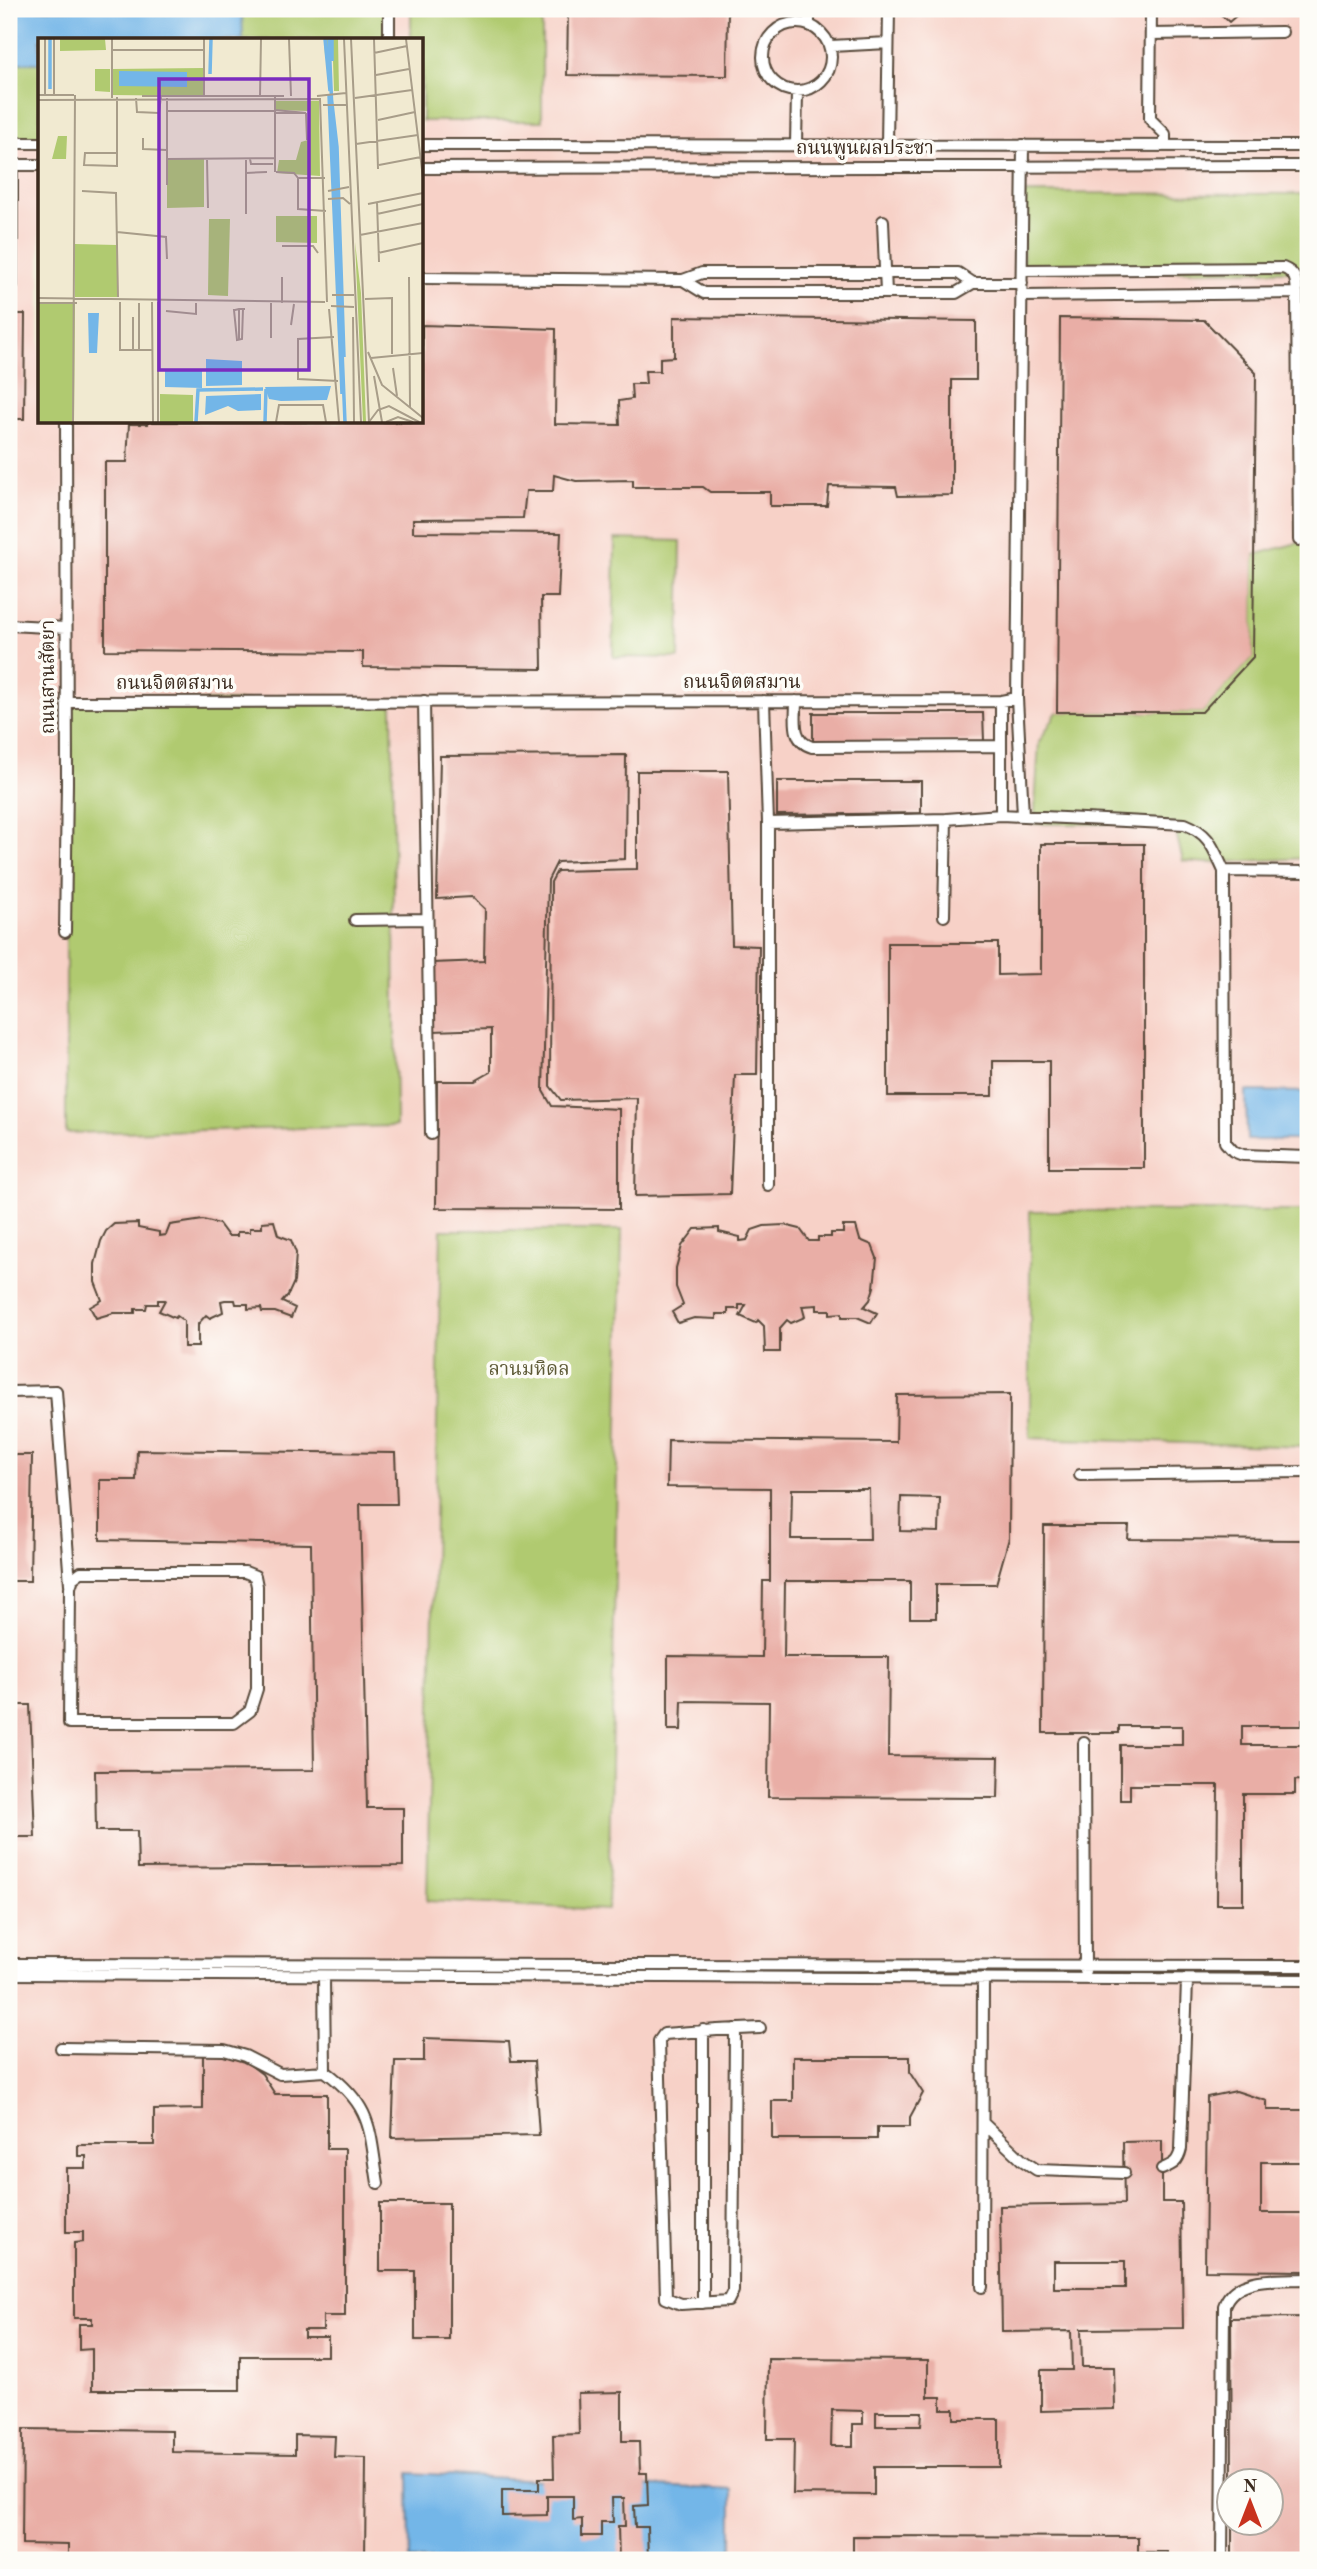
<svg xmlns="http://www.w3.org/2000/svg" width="1317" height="2569" font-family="'Old Standard TT','Noto Serif Thai',serif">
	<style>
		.built { fill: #f7d1c7; fill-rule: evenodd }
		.green { fill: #b0ca70; stroke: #767a47; stroke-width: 2 }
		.water { fill: #73b6e8; stroke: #577083; stroke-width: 2 }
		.building { fill: #e9aea6; fill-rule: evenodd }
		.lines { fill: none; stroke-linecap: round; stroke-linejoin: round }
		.service-casing { stroke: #564739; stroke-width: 14 }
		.service { stroke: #fff; stroke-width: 10 }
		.labels { text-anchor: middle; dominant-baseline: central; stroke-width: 7; stroke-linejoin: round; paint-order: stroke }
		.street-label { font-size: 19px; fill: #3b2a1e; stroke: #fdfcf7 }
		.park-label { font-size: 19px; fill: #5e5a37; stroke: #fdfcf7 }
		.inset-river { fill: none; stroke: #73b6e8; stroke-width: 3.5 }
		.inset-road { fill: none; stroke: #a89d89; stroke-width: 2 }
		.view { fill: #7b2cbf; fill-opacity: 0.15; stroke: #7b2cbf; stroke-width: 3.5 }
		.inset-edge { fill: none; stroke: #3b2a1e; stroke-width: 3.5 }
	</style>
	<rect width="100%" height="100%" fill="#fdfcf7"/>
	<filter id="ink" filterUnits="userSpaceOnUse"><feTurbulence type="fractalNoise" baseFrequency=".0143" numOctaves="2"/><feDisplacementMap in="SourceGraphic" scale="14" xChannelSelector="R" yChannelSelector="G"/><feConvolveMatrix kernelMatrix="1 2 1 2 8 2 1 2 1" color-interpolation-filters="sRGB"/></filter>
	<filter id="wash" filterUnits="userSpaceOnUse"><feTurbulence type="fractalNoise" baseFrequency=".00686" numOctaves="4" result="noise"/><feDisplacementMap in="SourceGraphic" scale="28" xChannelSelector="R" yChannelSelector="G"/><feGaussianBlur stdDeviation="1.57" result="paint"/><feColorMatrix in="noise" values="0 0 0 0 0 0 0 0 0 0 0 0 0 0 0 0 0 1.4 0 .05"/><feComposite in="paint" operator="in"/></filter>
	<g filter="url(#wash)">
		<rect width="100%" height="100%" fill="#f1ead1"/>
		<!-- built -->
		<path class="built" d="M9 9H1308V2560H9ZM40 40H422V422H40ZM1230 2482H1272V2524H1230Z"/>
		<!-- green -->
		<path class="green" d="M9 9H389V40H40V143H9Z
			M411 9H542V121H422V40H411Z
			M1024 193 1308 194V271L1023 270Z
			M615 539 681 541 679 658 613 657Z
			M1308 540V858L1206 863 1183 861 1174 824H1034L1039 742 1057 712H1202L1253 657 1254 555Z
			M392 701 396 1126 66 1133V702Z
			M1030 1211H1308V1447L1030 1438Z
			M441 1230H622L608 1910 427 1901Z"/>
		<!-- water -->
		<path class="water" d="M9 9H242L243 40H40V63H9Z
			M1246 1091 1308 1092V1140H1247Z
			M409 2473 732 2490V2560H410Z"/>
		<g id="blocks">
			<!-- building -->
			<path class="building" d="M568 9H728L727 76 567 75Z
				M979 9H1114V14L979 11Z
				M1215 9H1244L1229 22Z
				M9 314H25L24 419H9Z
				M674 317 976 321V380H952V495L898 496 896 487 829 486 827 506H770V492H710L703 487H633V480L576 481 554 475 553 491H526L523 518 413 519V532L561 533 558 597H541L542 669 363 667V652L105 650V462H127L129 424H148V422H422V325L556 329 555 424 620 425 619 401 632 399 631 384H646L645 371H660V358L674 357Z
				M1060 318 1204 320 1256 373 1253 657 1202 712H1057Z
				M813 713H983L984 741H813Z
				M626 755 625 859 557 862 548 880 543 1091 552 1106 619 1109V1209L436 1208 437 1081H475L491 1072V1029L433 1031 432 963 484 961 485 909 472 897 437 899 440 756Z
				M637 771H728L732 945 759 946 757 1075H735L730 1194 635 1196 637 1098 561 1100 550 1086 551 882 557 871 637 869Z
				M777 781H921V813L777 815Z
				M1041 844H1144V1168H1049V1061H993V1096H888V943H998V975L1041 974Z
				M203 1220 219 1224 228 1236H237V1232H250V1228H262V1222L274 1221 278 1235 291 1240 296 1253 294 1282 288 1295 282 1302 295 1308 291 1318 275 1312H262L261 1308 248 1309V1304H236L235 1300H225L221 1301 223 1312 210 1318 206 1315 198 1324V1347H184V1321L177 1316 175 1318 159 1311 165 1300H158V1304H147L146 1309H135V1313H113L96 1318 90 1307 102 1300 95 1282V1264L101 1241 106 1231 114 1224 138 1223V1228L159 1232V1236L166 1235 170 1225Z
				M784 1225 800 1229 809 1241H818V1237H831V1233H843V1226H856L860 1240 872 1245 877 1258 874 1287 870 1300 864 1307 877 1313 871 1323 857 1317H842V1313L830 1314V1310H817V1305L802 1306 805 1317 791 1323 787 1320 780 1328V1352H765L764 1326 758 1320 756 1323 740 1316 746 1305H739V1309H728V1314H716V1319L694 1318 678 1323 672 1312 683 1305 676 1287V1268L682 1246 695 1229 719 1228V1232L740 1237V1241L747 1240 752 1230 764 1226Z
				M1010 1394 1009 1538 996 1584H936V1618H910V1581H785L784 1657H889L888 1756 999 1757 998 1798 768 1797 769 1702 682 1701 681 1730H668V1656L762 1657 763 1581H770V1488L667 1487 668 1440 896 1442 897 1395ZM792 1489H869L870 1539H791ZM901 1497 940 1498 939 1532 900 1531Z
				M137 1450 395 1453 397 1504H360L367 1808H403V1866L138 1868 137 1831H96L95 1771 314 1770 311 1544 100 1540V1480H136Z
				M9 1455H32L30 1581H9Z
				M1044 1526H1129L1128 1539 1308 1540V1720H1302V1726H1242V1745H1308V1781L1295 1780V1794H1243V1904H1217L1218 1785H1130V1800H1120V1745H1182V1726H1119V1733H1043Z
				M9 1705H30L35 1837H9Z
				M424 2038 509 2041 511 2061H534L539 2135 392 2138 395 2061H424Z
				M203 2051 242 2059 262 2074 275 2094H327V2149H345V2316H323V2330H304V2337H328V2356H240V2390H92V2349L79 2350V2324H92V2318H74V2243L83 2242V2232H66V2168H86V2156H78V2145H154V2110L203 2109Z
				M793 2057H910V2073L923 2093 910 2117V2127H877V2139H772V2101H793Z
				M1236 2091 1267 2101V2110H1308V2162H1261V2213H1308V2271L1205 2270 1207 2097Z
				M1162 2141V2202H1181L1183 2328 1081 2329 1082 2367H1114L1115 2409 1041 2411V2370H1072L1071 2331 1002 2332 1000 2206 1124 2204 1123 2142ZM1054 2261H1125V2288H1054Z
				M380 2203H449V2340H415V2271H380Z
				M1308 2317V2560H1232V2524H1272V2482H1232L1231 2318Z
				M768 2359 928 2360V2397H941V2409H954V2419H999V2467H874V2495L793 2494 794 2439H767ZM832 2410 863 2411V2424H853V2446H831ZM876 2412H922L921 2426H876Z
				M622 2392V2441H639L640 2473H647L648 2505 634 2506 635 2527H647L648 2560H619L618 2526H625L624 2498H612L613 2522H601V2536H582V2519L573 2520V2496H547V2515L502 2516V2490H539V2478H554L553 2435 579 2434 578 2393Z
				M23 2429 172 2431V2452L295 2454V2435L335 2436 334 2457 366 2458 365 2560H68V2545L22 2544Z
				M853 2536 1138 2537V2552H1168V2560H853Z"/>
		</g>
	</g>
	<g filter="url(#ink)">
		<use href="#blocks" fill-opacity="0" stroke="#564739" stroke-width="2"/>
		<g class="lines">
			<defs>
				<path id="service" d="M389 9V40
					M809 9V23
					M1151 9 1150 119 1165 134V145
					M763 57a34 34 0 1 1 68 0a34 34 0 1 1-68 0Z
					M1151 34 1282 32
					M831 46 888 43
					M9 143H40
					M796 144 797 92
					M887 144 889 9
					M422 145 1308 146
					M1023 145 1017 698 1023 815
					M9 165H40
					M422 168 1308 166
					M883 221 886 293
					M1023 270 1283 268C1296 273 1296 280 1297 293L1299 540
					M422 278 683 280 702 273H958L973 283
					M683 280 704 293H956L973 283H1022
					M9 291 12 285V143
					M1022 296 1297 293
					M9 625 66 628
					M424 701 431 1134
					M764 701 768 823V1185
					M796 701C796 719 791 741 812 747L1001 746
					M1001 701V815L1185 824C1210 834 1213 848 1224 871
					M66 702 1001 701 1017 698
					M768 823 946 819
					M1308 872 1224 871 1225 1142 1233 1151 1243 1155 1308 1157
					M944 916 946 819 1001 815
					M355 920 427 919
					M65 932 67 783 66 422
					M9 1392 56 1391 70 1584
					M1080 1475 1308 1472
					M81 1572H245L255 1576 257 1586V1689L250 1711 234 1723H69L70 1587 73 1578Z
					M1084 1743 1085 1971
					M9 1964 1308 1966
					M9 1974 1308 1980
					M735 2029 733 2291 728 2301 681 2304 666 2298 659 2041 664 2034C696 2031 728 2029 760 2028
					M703 2030V2303
					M61 2048 224 2050 245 2056 280 2074 325 2071 324 1977
					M325 2071C373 2107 369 2128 378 2183
					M984 2124 1022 2160 1037 2170 1124 2173
					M1162 2169C1174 2164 1178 2162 1181 2149L1187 1981
					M982 2287 983 1978
					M1222 2560 1224 2306C1235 2274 1281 2280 1308 2279"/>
			</defs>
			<!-- service casing -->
			<use href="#service" class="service-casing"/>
			<!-- service -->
			<use href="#service" class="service"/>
		</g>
	</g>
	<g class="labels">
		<!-- street labels -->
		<g class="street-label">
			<text x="865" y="149">ถนนพูนผลประชา</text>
			<text transform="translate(49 677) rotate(-90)">ถนนสานสัตยา</text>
			<text x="742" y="683">ถนนจิตตสมาน</text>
			<text x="175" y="684">ถนนจิตตสมาน</text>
		</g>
		<!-- park labels -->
		<g class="park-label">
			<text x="529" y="1370">ลานมหิดล</text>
		</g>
	</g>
	<!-- overview -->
	<g transform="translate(38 38)">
		<rect width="385" height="385" fill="#f1ead1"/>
		<path d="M22 1H67L68 12 22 13ZM286 1H300L301 53H296L295 23 287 17ZM166 30V58L74 57V31ZM57 31H72V54L57 53ZM237 63H281L282 138 239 135 241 122H258L263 104 270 102V73L237 72ZM20 98H29L28 121H14ZM129 121H166V169L129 170ZM238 178H279V205L238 204ZM171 181H192L190 258 170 257ZM317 204 323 255 328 384H325ZM37 206 79 207 80 259H37ZM0 265H37L36 384H0ZM122 356 155 357V384H122Z" fill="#b0ca70"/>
		<path d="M81 33 149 34V49L81 48ZM50 275H61L59 315H51ZM168 321 204 323V347L168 348ZM127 331H164V350L127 349ZM293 348 289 362 243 363 231 361 227 349ZM223 356V372L200 373 190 368 167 377 168 358Z" fill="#73b6e8"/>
		<path class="inset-river" d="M12 1V51M287 1 292 53M291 1 307 384M294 1V23M172 36 173 1M291 57 304 356M293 57 299 109 306 319M158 384 160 352 225 351M227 384 228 351"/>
		<path class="inset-road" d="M74 1V60M251 1 253 58M306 1 323 384M313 1 331 384M336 1 340 131M368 1 385 140M74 12H166M336 15 369 8M338 37 371 31M0 57H36M7 57V1M16 57V1M104 58H246M222 58 223 1M279 58 308 55M166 59V1M237 59V134M98 60 99 74 121 75 123 58M317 60 374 52M0 62 282 61 289 264M285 67H308M237 72 268 75M129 73H237M237 75H268M268 75 269 102M340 82 377 74M105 100V111L129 112M318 106 380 97M79 115H47L46 127 79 128V59M129 121 237 120M169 121 170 170M212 121 213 126H235M208 122V176M341 127 383 119M238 134 256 135 260 140M208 135 229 134M287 140H260V171L288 173M129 147V60M44 153 78 155 80 259M290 153 311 149M290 161 305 160 312 166M339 164 341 224M330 166 385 155M339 176 385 166M79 194 128 199 129 221M322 197 385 185M244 208H275L280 215M340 215 385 205M244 239V265M371 239 372 369M294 257H316M0 260 287 264M327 261 354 260V316M82 264V312H115M114 264 115 384M120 264V384M0 265H39M101 265V312M293 268 316 269M201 271V302M205 271 204 301 199 302 196 272H197L201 271H207M291 271 301 384M128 273 158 276V265M315 279 316 384M253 287 256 266M296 299 260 301V341L300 343M233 300V265M95 312V279M330 314 344 347 385 380M333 320 385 315M355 330 359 358M336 338 344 384M35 384 37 57M238 384 241 367H285L288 384M331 384 340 372 351 368 381 384M348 384 360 379 375 384"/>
		<path class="view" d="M121 41H271V332H121Z"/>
		<rect width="385" height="385" class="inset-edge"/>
	</g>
	<!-- margin -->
	<rect width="1317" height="2569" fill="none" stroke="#fdfcf7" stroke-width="35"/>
	<!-- north arrow -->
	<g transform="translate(1250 2502)"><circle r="33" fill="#fdfcf7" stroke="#afa8a0" stroke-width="2"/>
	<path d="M0-5L12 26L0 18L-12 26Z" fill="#c8321e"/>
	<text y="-10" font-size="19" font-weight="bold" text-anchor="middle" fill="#3b2a1e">N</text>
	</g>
</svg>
